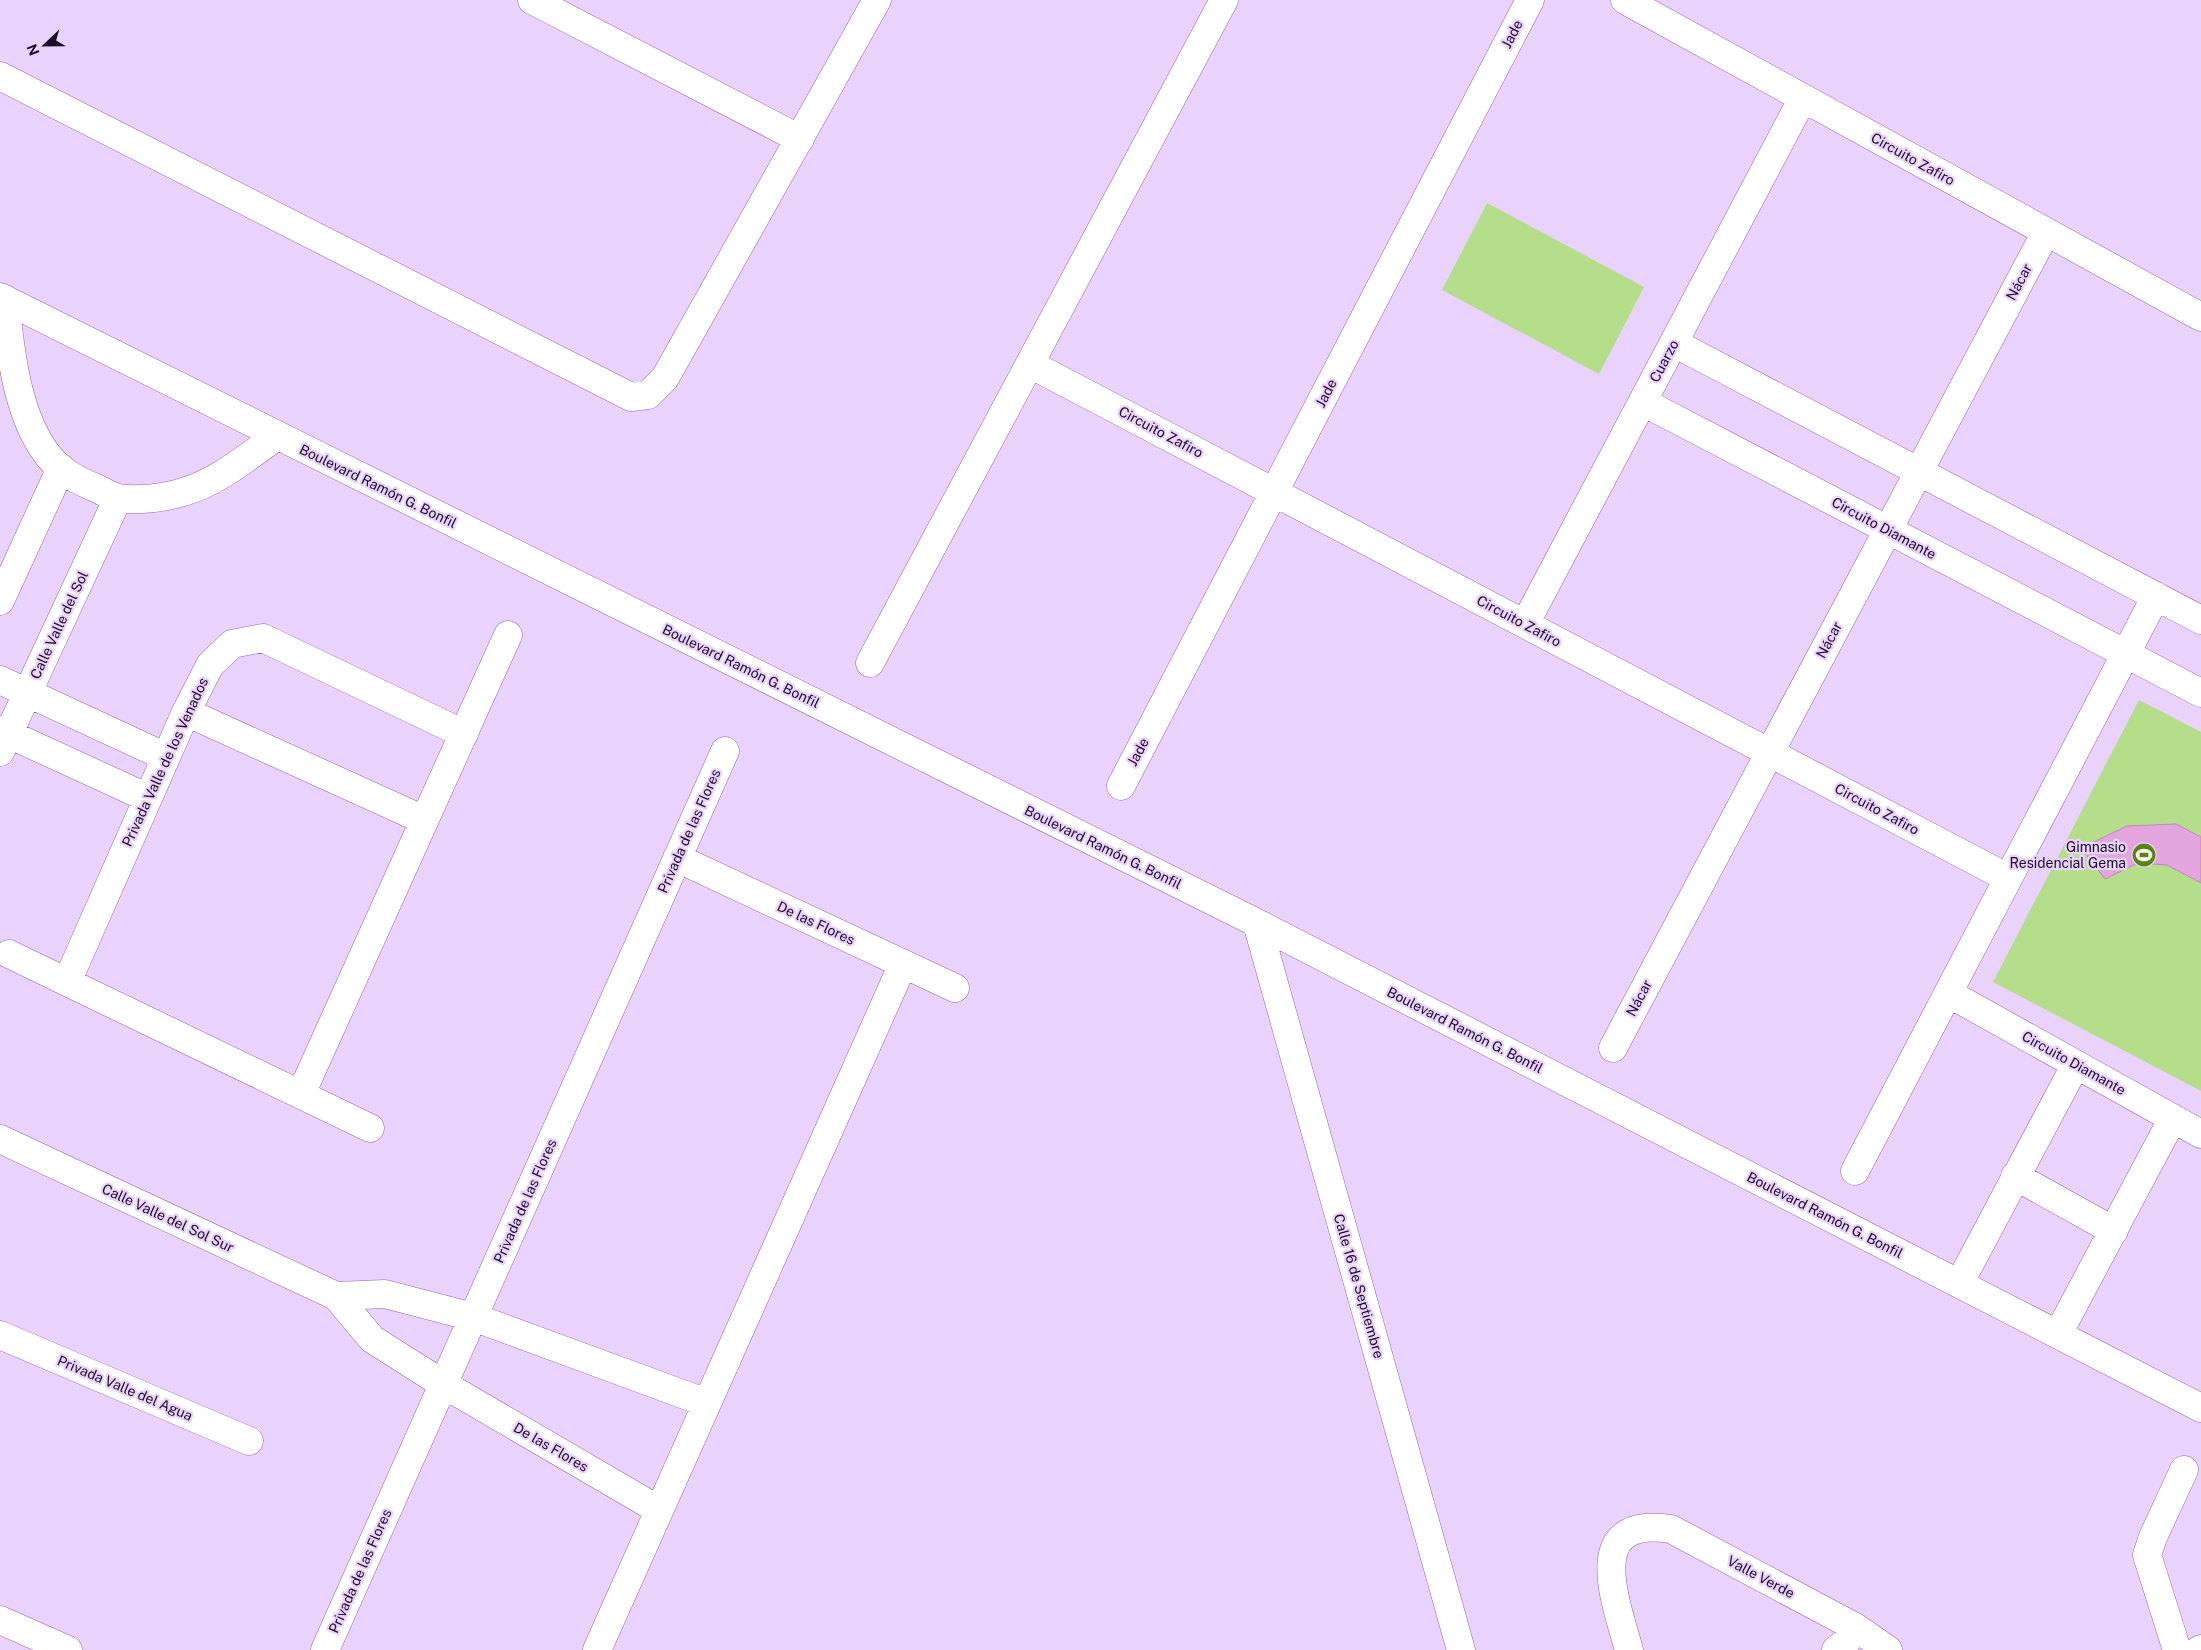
<svg xmlns="http://www.w3.org/2000/svg" width="2201" height="1650" font-family="'Public Sans',sans-serif">
	<style>
		.green { fill: #b5de8b }
		.building { fill: #e2a5dd; stroke: #c387bd }
		.lines { fill: none; stroke-linecap: round; stroke-linejoin: round }
		.minor-casing { stroke: #8e6aa9; stroke-width: 29 }
		.minor { stroke: #fff; stroke-width: 28 }
		.labels { text-anchor: middle; dominant-baseline: central; stroke-width: 4.5; stroke-linejoin: round; paint-order: stroke }
		.street-label { font-size: 14px; fill: #1c0e26; stroke: #e9d2fc }
		.poi-label { font-size: 14px; fill: #1c0e26; stroke: #e9d2fc; text-anchor: end }
	</style>
	<rect width="100%" height="100%" fill="#e9d2fc"/>
	<!-- green -->
	<path class="green" d="M1487 203 1644 287 1599 374 1442 290Z
		M2139 700 2201 732V1091L1993 982Z"/>
	<!-- building -->
	<path class="building" d="M2176 824 2201 837V883L2167 865 2138 863 2105 879 2081 848 2127 826Z"/>
	<g class="lines">
		<defs>
			<path id="minor" d="M532 0 800 139
				M1625 0 2201 317
				M0 76 631 397 648 395 665 378 877 0
				M0 297 1257 923 2201 1408
				M5 299C10 352 18 433 61 469 71 477 86 484 98 489 104 492 112 497 119 498 138 501 164 498 183 492 218 482 247 457 277 436
				M1674 343 2201 620
				M1030 364 2008 878
				M1643 402 2201 693
				M0 601 61 468
				M1525 624 1803 98
				M870 663 1224 0
				M0 680 166 757
				M186 712 424 820
				M0 730 148 798
				M0 752 118 498
				M1121 786 1530 0
				M677 858 955 988
				M1257 923 1461 1650
				M9 954 370 1128
				M67 982 186 712 210 665 232 644 263 638 464 734
				M1948 993 2201 1134
				M1613 1048 2046 232
				M301 1094 508 635
				M0 1139 336 1296 372 1339 443 1384 659 1510
				M1855 1171 2156 596
				M2015 1176 2114 1231
				M1959 1284 2076 1064
				M336 1296 385 1294 473 1317 707 1403
				M2058 1334 2173 1118
				M0 1335 249 1441
				M0 1620 68 1650
				M325 1650 725 751
				M597 1650 903 964
				M1629 1650C1616 1602 1581 1515 1671 1529L1855 1627 1888 1650
				M1836 1650 1846 1642 1855 1627
				M2177 1650 2147 1555 2153 1537 2184 1470
				M2199 1650 2201 1649"/>
		</defs>
		<!-- minor casing -->
		<use href="#minor" class="minor-casing"/>
		<!-- minor -->
		<use href="#minor" class="minor"/>
	</g>
	<!-- icons -->
	<defs>
		<symbol id="stadium-disc" viewBox="-11 -11 22 22"><circle r="9.5" fill="#598513" stroke="#e9d2fc"/><path d="M0-5a6.5 5 0 1 0 0 10a6.5 5 0 1 0 0-10ZM-3.5-1.8h7v3.6h-7Z" fill="#fff"/></symbol>
	</defs>
	<g fill-rule="evenodd">
		<use href="#stadium-disc" x="2130" y="841" width="28" height="28"/>
	</g>
	<g class="labels">
		<!-- street labels -->
		<g class="street-label">
			<text transform="translate(1512 34) rotate(-63)">Jade</text>
			<text transform="translate(1913 159) rotate(29)">Circuito Zafiro</text>
			<text transform="translate(2019 282) rotate(-62)">Nácar</text>
			<text transform="translate(1664 361) rotate(-62)">Cuarzo</text>
			<text transform="translate(1326 393) rotate(-63)">Jade</text>
			<text transform="translate(1161 432) rotate(28)">Circuito Zafiro</text>
			<text transform="translate(378 486) rotate(26)">Boulevard Ramón G. Bonfil</text>
			<text transform="translate(1884 528) rotate(28)">Circuito Diamante</text>
			<text transform="translate(1519 621) rotate(28)">Circuito Zafiro</text>
			<text transform="translate(59 625) rotate(-65)">Calle Valle del Sol</text>
			<text transform="translate(1829 640) rotate(-62)">Nácar</text>
			<text transform="translate(741 666) rotate(26)">Boulevard Ramón G. Bonfil</text>
			<text transform="translate(1138 752) rotate(-62)">Jade</text>
			<text transform="translate(165 762) rotate(-65)">Privada Valle de los Venados</text>
			<text transform="translate(1877 809) rotate(28)">Circuito Zafiro</text>
			<text transform="translate(689 831) rotate(-66)">Privada de las Flores</text>
			<text transform="translate(1103 847) rotate(26)">Boulevard Ramón G. Bonfil</text>
			<text transform="translate(816 923) rotate(25)">De las Flores</text>
			<text transform="translate(1639 998) rotate(-62)">Nácar</text>
			<text transform="translate(1465 1030) rotate(27)">Boulevard Ramón G. Bonfil</text>
			<text transform="translate(2074 1063) rotate(29)">Circuito Diamante</text>
			<text transform="translate(525 1201) rotate(-66)">Privada de las Flores</text>
			<text transform="translate(1825 1215) rotate(27)">Boulevard Ramón G. Bonfil</text>
			<text transform="translate(168 1218) rotate(25)">Calle Valle del Sol Sur</text>
			<text transform="translate(1359 1286) rotate(74)">Calle 16 de Septiembre</text>
			<text transform="translate(125 1388) rotate(23)">Privada Valle del Agua</text>
			<text transform="translate(551 1447) rotate(30)">De las Flores</text>
			<text transform="translate(360 1571) rotate(-66)">Privada de las Flores</text>
			<text transform="translate(1761 1577) rotate(28)">Valle Verde</text>
		</g>
		<!-- poi labels -->
		<g class="poi-label">
			<text x="2126" y="847">Gimnasio<tspan x="2126" dy="16">Residencial Gema</tspan></text>
		</g>
	</g>
	<!-- north arrow -->
	<g transform="translate(45 45) rotate(248)" stroke="#e9d2fc" stroke-width="4" paint-order="stroke">
	<path d="M0-4L9 19L0 12L-9 19Z" fill="#1c0e26"/>
	<text y="-8" font-size="14" font-weight="bold" text-anchor="middle" fill="#1c0e26">N</text>
	</g>
</svg>
